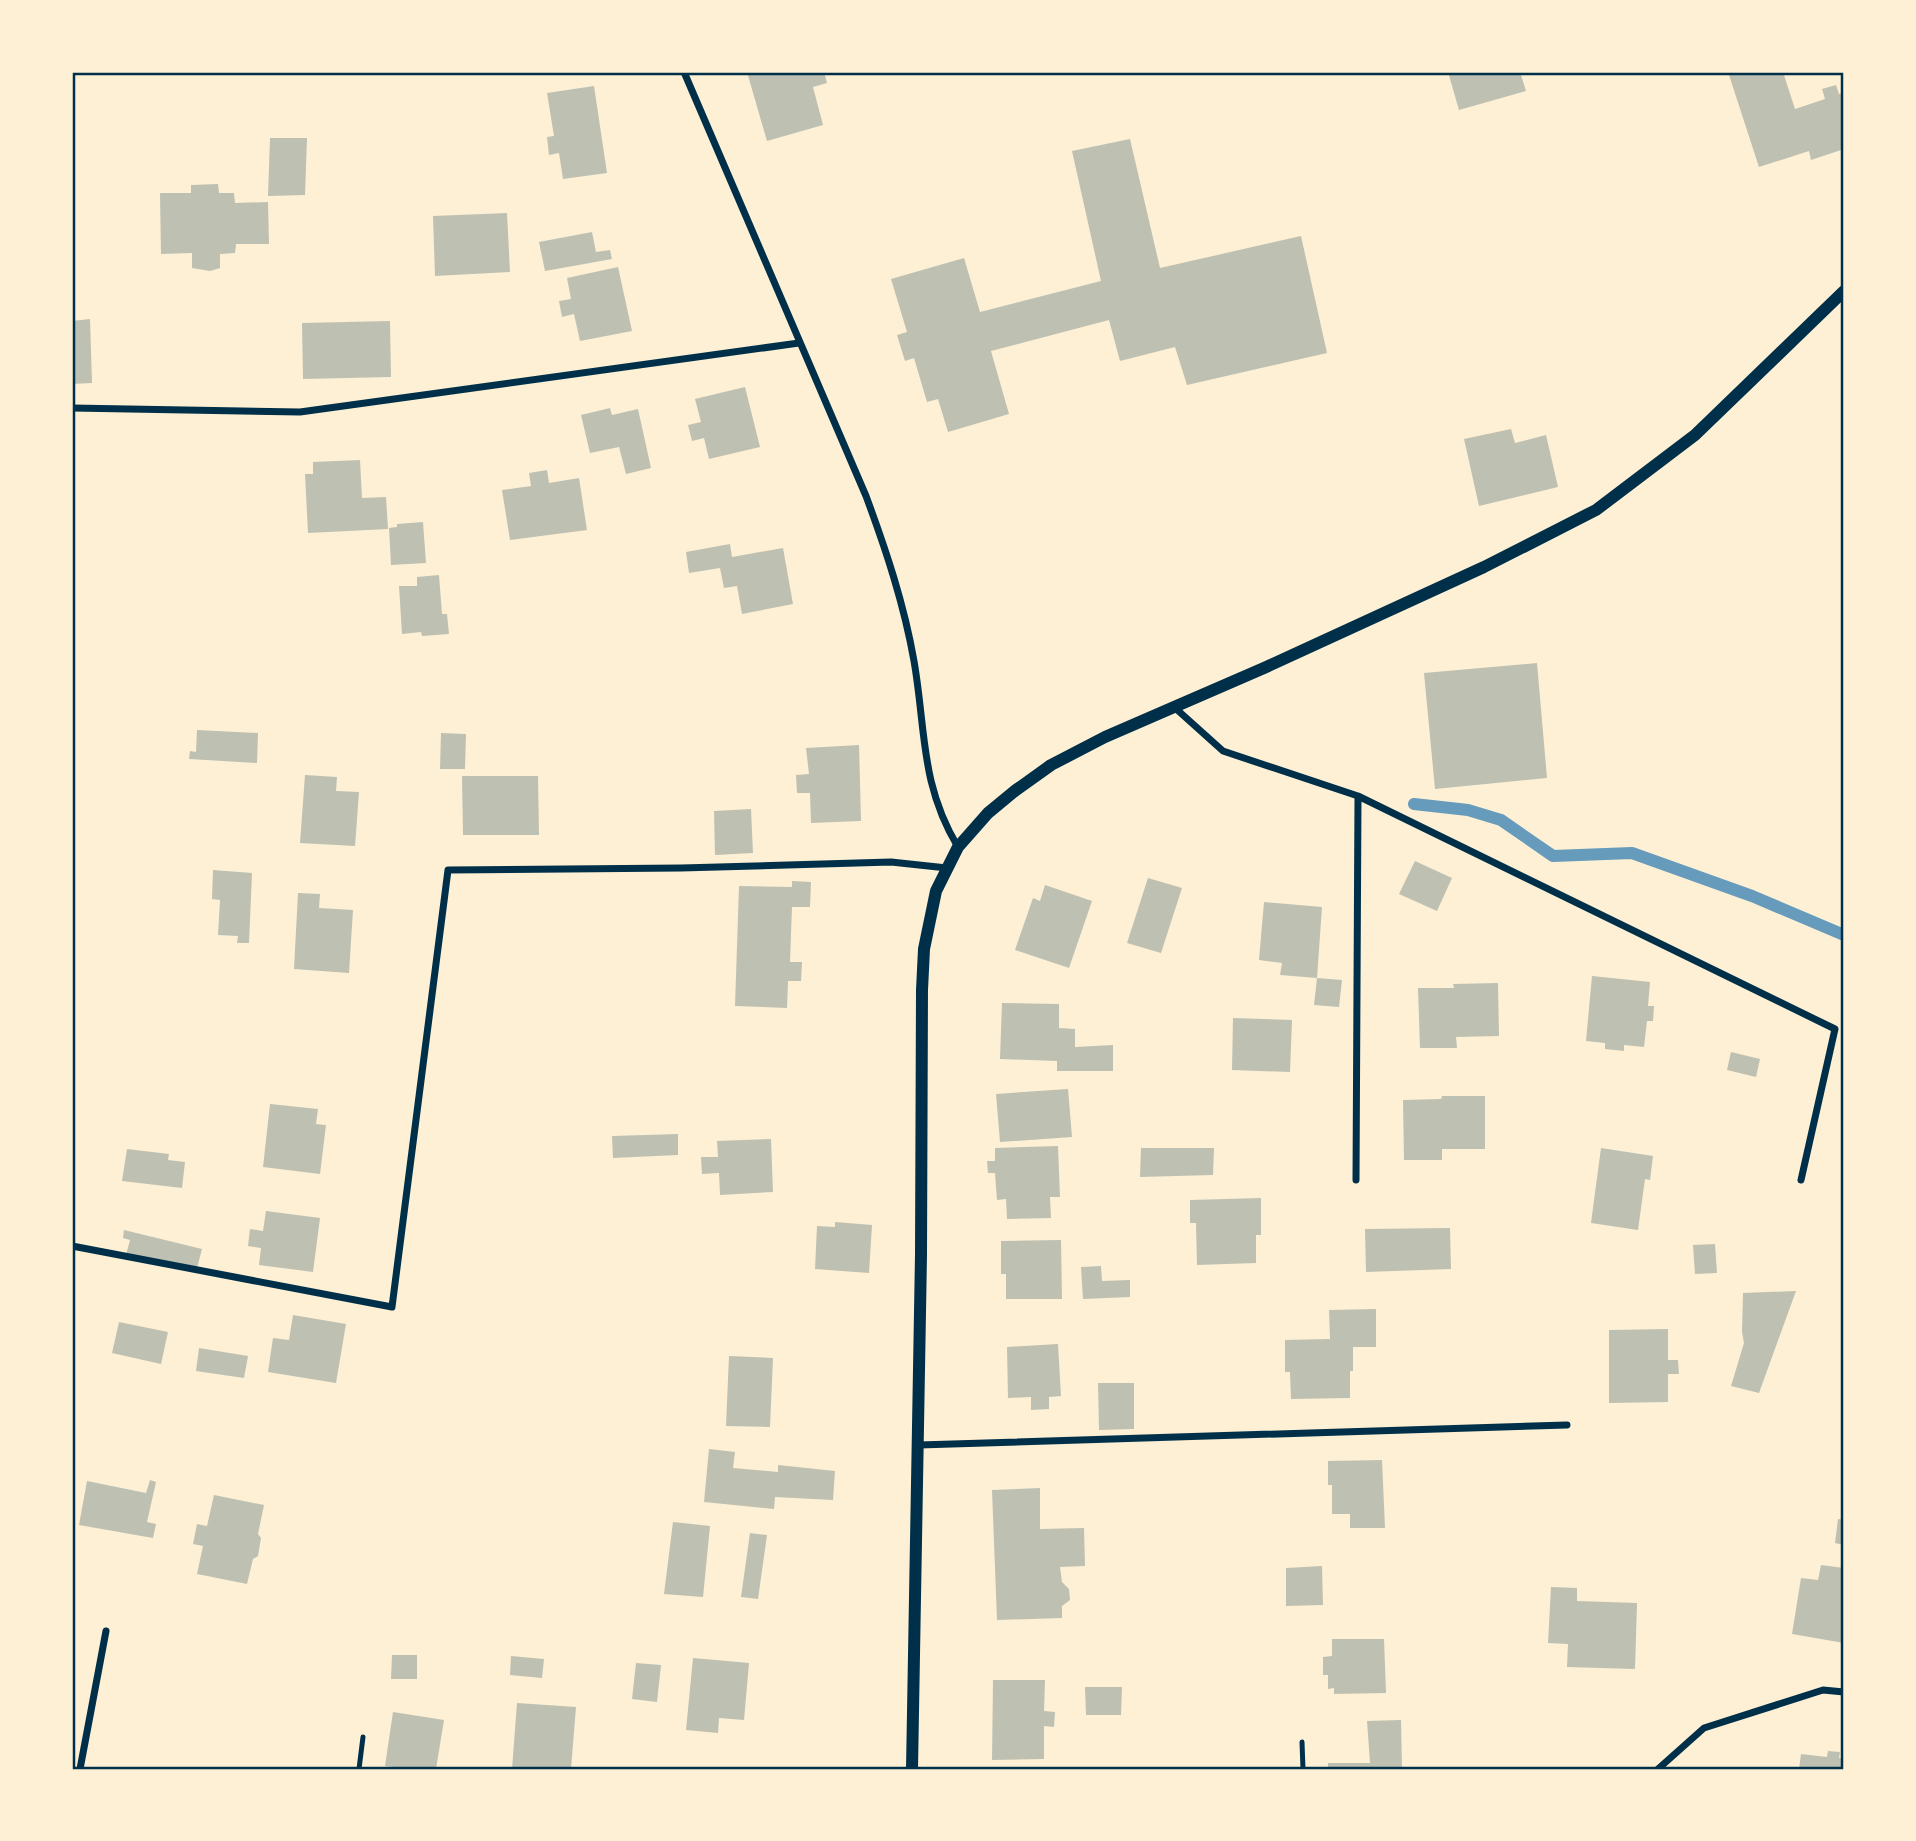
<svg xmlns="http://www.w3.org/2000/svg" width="1916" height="1841" font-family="Cabin,sans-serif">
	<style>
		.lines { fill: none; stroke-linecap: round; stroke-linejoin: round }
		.stream { stroke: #669bbc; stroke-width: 12 }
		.building { fill: #bec0b2 }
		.service { stroke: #003049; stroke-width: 5 }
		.minor { stroke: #003049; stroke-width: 7 }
		.tertiary { stroke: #003049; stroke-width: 12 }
		.neatline { fill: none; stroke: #003049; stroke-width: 2.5 }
	</style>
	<rect width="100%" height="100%" fill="#fdf0d5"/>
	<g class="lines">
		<!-- stream -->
		<path class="stream" d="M1414 804 1468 810 1501 820 1553 856 1632 853 1752 896 1844 935"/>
	</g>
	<!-- building -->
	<path class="building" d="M747 72H824L827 83 813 87 823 125 767 141Z
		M1448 72H1520L1526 91 1459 110Z
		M1728 72H1783L1795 109 1825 99 1822 89 1836 85 1839 94 1844 93V149L1811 160 1809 151 1759 167Z
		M594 86 607 173 563 179 559 153 549 155 547 137 554 136 547 93Z
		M270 138H307L305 195 268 196Z
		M1130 139 1160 268 1301 236 1327 353 1187 385 1175 347 1120 361 1109 320 991 351 1009 414 948 432 938 399 927 402 914 358 905 361 897 335 907 332 891 279 964 258 980 312 1101 281 1072 151Z
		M218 184 219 193H234L235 203 268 202 269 244H236L235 253 220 254V268L210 271 192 268V253L161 254 160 193H191V185Z
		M507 213 510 272 435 276 433 216Z
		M592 232 596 252 610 250 612 259 545 271 539 242Z
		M618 267 632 331 580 341 574 314 562 317 559 301 571 299 567 278Z
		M90 319 92 383 72 384V321Z
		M390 321 391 377 303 379 302 323Z
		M745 387 760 447 709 459 704 438 692 441 688 425 701 422 695 399Z
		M610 408 612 415 638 409 651 468 626 474 619 447 590 453 581 415Z
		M1511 429 1515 443 1546 435 1558 487 1479 506 1464 439Z
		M360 460 362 498 386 497 388 529 308 533 305 474H313V462Z
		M547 470 549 483 579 478 587 530 510 540 502 490 531 486 529 473Z
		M423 522 426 563 391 565 389 528 397 527V524Z
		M730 544 732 557 783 548 793 604 742 614 737 586 724 588 720 568 689 573 686 552Z
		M439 575 442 614H447L449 634 422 636 421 632 402 634 399 586H417V577Z
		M1537 663 1547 778 1435 789 1424 673Z
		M197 730 258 733 257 763 189 759 190 751 196 752Z
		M441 733 466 734 465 769H440Z
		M859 745 861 821 811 823 810 793H797L796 775 809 774 806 748Z
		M305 775 337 777 336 791 359 792 355 846 300 843Z
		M462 776H538L539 835H463Z
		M751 809 753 853 715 855 714 811Z
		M1415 861 1452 878 1437 911 1399 894Z
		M213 870 252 873 249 943H237L238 936 218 935 220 900 212 899Z
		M1148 878 1182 888 1161 953 1127 943Z
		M792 881 811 882 810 907H792L790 962H802L801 981H788L787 1008 735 1006 739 886 792 887Z
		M1045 885 1092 901 1069 968 1015 950 1033 898 1040 901Z
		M298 893 320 894 319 908 353 910 349 973 294 969Z
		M1264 902 1322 907 1317 978 1342 980 1339 1007 1314 1005 1317 978 1280 975 1282 963 1259 960Z
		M1592 976 1650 982 1648 1006H1654L1653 1021H1647L1644 1047 1624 1045V1051L1605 1049V1043L1586 1041Z
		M1498 983 1499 1036 1456 1037 1457 1048H1420L1418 988H1454L1453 984Z
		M1002 1003 1059 1004V1028L1075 1029V1047L1113 1045V1071H1057V1061L1000 1059Z
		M1233 1018 1292 1020 1290 1072 1232 1070Z
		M1731 1052 1760 1059 1756 1077 1727 1070Z
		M1068 1089 1072 1137 1000 1142 996 1094Z
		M1442 1096H1485V1149H1442V1160H1404L1403 1100 1441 1099Z
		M270 1104 318 1109 316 1124 326 1125 320 1174 263 1167Z
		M678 1134V1155L613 1158 612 1136Z
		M771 1139 773 1192 720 1195 719 1173 702 1174 701 1157H718L717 1141Z
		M1058 1146 1060 1197H1050L1051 1218 1007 1219 1006 1199 997 1200 995 1173H988L987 1161H995V1148Z
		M1141 1148H1214L1213 1175 1140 1177Z
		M1601 1148 1653 1156 1650 1180 1645 1179 1638 1230 1591 1223Z
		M127 1149 169 1154 168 1160 185 1162 182 1188 122 1181Z
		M1261 1198V1235H1256V1263L1197 1265 1196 1223H1190V1200Z
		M266 1211 320 1218 313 1272 259 1265 261 1248 248 1246 250 1229 263 1231Z
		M835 1222 872 1225 869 1273 815 1269 817 1226 835 1227Z
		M1450 1228 1451 1269 1366 1272 1365 1229Z
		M124 1230 202 1249 196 1272 126 1255 130 1240 123 1238Z
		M1061 1240 1062 1299H1006V1274H1001V1241Z
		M1715 1244 1717 1273 1695 1274 1693 1245Z
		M1101 1266 1102 1281 1130 1280V1297L1083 1299 1081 1267Z
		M1796 1291 1759 1393 1731 1386 1744 1343 1742 1332 1743 1293Z
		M1376 1309V1347H1353V1371H1350V1398L1291 1399 1290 1372H1285V1340L1330 1339 1329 1310Z
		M293 1315 346 1324 336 1383 268 1372 273 1338 289 1340Z
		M119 1322 168 1332 161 1364 112 1353Z
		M1668 1329V1360H1678L1679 1374H1668V1402L1609 1403V1330Z
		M1058 1344 1061 1396 1049 1397V1409L1031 1410V1397L1008 1398 1007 1347Z
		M199 1348 248 1356 244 1378 196 1371Z
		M729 1356 773 1358 770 1427 726 1426Z
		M1098 1383H1134V1429L1099 1430Z
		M709 1449 735 1452 733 1468 778 1472V1465L835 1471 833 1500 775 1497 774 1509 704 1502Z
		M1382 1460 1385 1528H1350V1514H1332V1485H1328V1461Z
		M150 1480 156 1482 147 1522 156 1524 153 1538 79 1525 87 1481 146 1493Z
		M1040 1488V1529L1084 1528 1085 1566 1060 1567 1062 1582 1069 1589 1070 1600 1062 1606V1618L997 1620 992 1490Z
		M214 1495 264 1505 258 1534 261 1538 258 1556 253 1559 247 1584 197 1574 203 1546 193 1544 197 1524 207 1526Z
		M1838 1519 1844 1520V1545L1835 1543Z
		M673 1522 710 1526 703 1597 664 1594Z
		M750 1533 767 1535 758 1599 741 1597Z
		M1821 1565 1844 1568 1841 1584 1844 1585V1643L1792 1634 1801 1578 1818 1580Z
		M1322 1566 1323 1605 1286 1606V1568Z
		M1551 1587 1577 1588V1601L1637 1603 1635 1669 1567 1667 1568 1644 1548 1643Z
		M1332 1639H1384L1386 1693 1334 1694V1688L1328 1689V1675H1323V1657L1332 1656Z
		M392 1655H417V1679H391Z
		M511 1656 544 1659 542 1678 510 1675Z
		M693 1658 749 1663 744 1720 719 1718 718 1733 686 1730Z
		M636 1663 661 1665 657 1702 632 1699Z
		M993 1680H1045L1044 1711 1055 1712 1054 1727 1044 1726V1759L992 1760Z
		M1085 1687H1122L1121 1715H1086Z
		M517 1703 576 1707 571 1769H512Z
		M393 1712 444 1720 436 1769H410L385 1766Z
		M1401 1720 1402 1769H1328V1763H1370L1367 1721Z
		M1828 1751 1840 1752 1839 1758 1844 1759V1769H1799L1801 1754 1827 1757Z"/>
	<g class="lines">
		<!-- service -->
		<path class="service" d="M1302 1742 1303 1769
			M359 1769 363 1737"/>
		<!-- minor -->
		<path class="minor" d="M684 72 866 496C886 550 904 604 914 661 926 730 920 784 958 847
			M72 408 300 412 799 343
			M1174 707 1223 751 1358 796 1835 1029 1801 1180
			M1356 1180 1358 796
			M72 1246 392 1307 448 870 681 868 891 862 947 868
			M919 1445 1567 1425
			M80 1769 106 1631
			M1658 1769 1704 1728 1823 1690 1844 1692"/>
		<!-- tertiary -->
		<path class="tertiary" d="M912 1769 921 1255 922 990 924 949 936 891 958 847 988 813 1016 790 1051 765 1105 737 1264 668 1484 567 1596 510 1695 435 1844 291"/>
	</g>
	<!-- border -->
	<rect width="1916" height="1841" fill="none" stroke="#fdf0d5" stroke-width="147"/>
	<rect x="74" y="74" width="1768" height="1694" class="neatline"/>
</svg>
